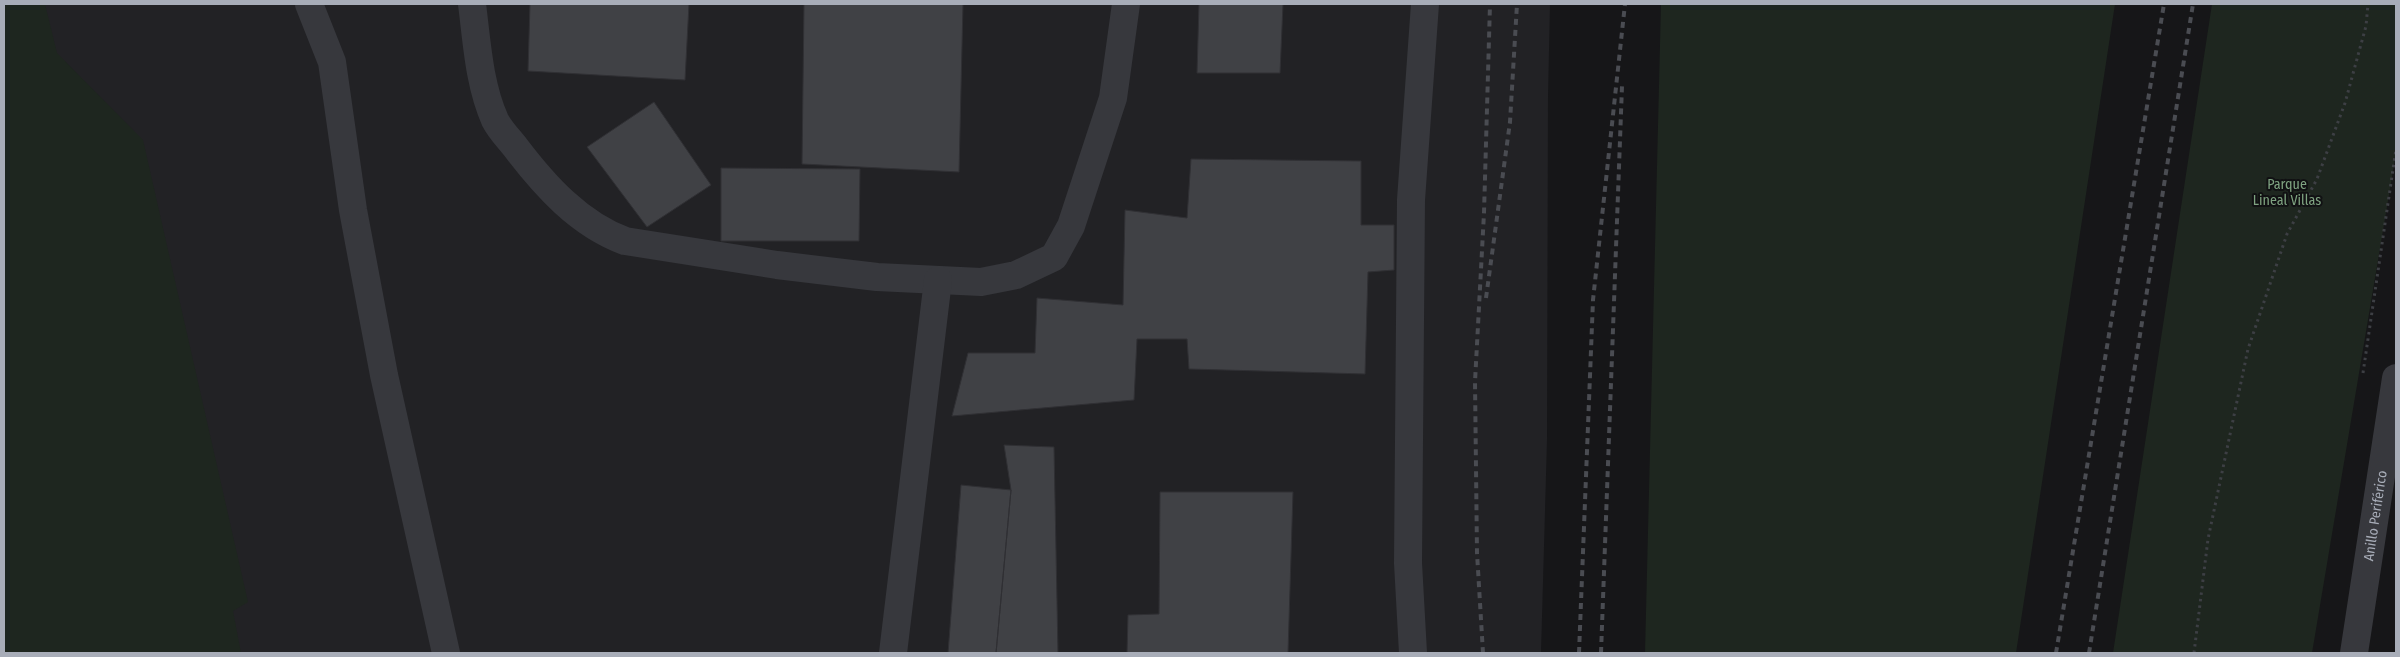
<svg xmlns="http://www.w3.org/2000/svg" width="2400" height="657" font-family="'Fira Sans Condensed',sans-serif">
	<style>
		.built { fill: #222225 }
		.green { fill: #1e261f }
		.building { fill: #404145; stroke: #303034 }
		.lines { fill: none; stroke-linecap: round; stroke-linejoin: round }
		.path { stroke: #3d3f44; stroke-width: 3; stroke-dasharray: 2.5 4; stroke-linecap: butt }
		.minor { stroke: #37383d; stroke-width: 28 }
		.rail { stroke: #4a4c52; stroke-width: 4; stroke-dasharray: 6 5; stroke-linecap: butt }
		.labels { text-anchor: middle; dominant-baseline: central; stroke-width: 4; stroke-linejoin: round; paint-order: stroke }
		.park-label { font-size: 14px; fill: #7fa381; stroke: #111113 }
		.street-label { font-size: 14px; fill: #a8adb8; stroke: #111113 }
	</style>
	<rect width="100%" height="100%" fill="#161618"/>
	<!-- built -->
	<path class="built" d="M4 4H1550L1548 97 1547 440 1541 653H4Z"/>
	<!-- green -->
	<path class="green" d="M4 4H45L57 53 143 140 248 602 233 611 241 653H4Z
		M1661 4H2115L2016 653H1645Z
		M2212 4H2396V153L2312 653H2113Z"/>
	<!-- building -->
	<path class="building" d="M530 4H689L685 80 528 71Z
		M804 4H963L959 172 802 164Z
		M1199 4H1283L1280 73H1197Z
		M654 102 711 185 647 227 587 147Z
		M1191 159 1361 161V225H1394V270L1368 272 1365 374 1189 369 1187 339H1137L1134 400 952 416 968 353H1035L1037 298 1123 305 1125 210 1187 218Z
		M721 168 860 169 859 241H721Z
		M1004 445 1054 447 1058 653H996L1011 490Z
		M961 485 1011 490 996 653H948Z
		M1160 492H1293L1288 653H1127L1128 615 1159 614Z"/>
	<g class="lines">
		<!-- path -->
		<path class="path" d="M2363 373 2396 149
			M2194 653 2208 539 2248 349 2287 234 2317 179 2345 103 2366 26 2368 4"/>
		<!-- minor -->
		<g class="minor">
			<path d="M309 4 332 62 353 210 384 375 446 653"/>
			<path d="M472 4C477 43 479 84 495 120 500 130 509 139 516 148 545 186 579 224 625 241L777 265 877 277 981 282 1016 275 1054 257 1071 226 1113 98 1126 4"/>
			<path d="M893 653 938 280"/>
			<path d="M1413 653 1408 563 1411 200 1425 4"/>
			<path id="s1" d="M2354 653 2396 378"/>
		</g>
		<!-- rail -->
		<path class="rail" d="M1486 298 1510 122 1517 4
			M1483 653 1477 553 1475 382 1484 213 1490 4
			M1579 653 1593 300 1625 4
			M1601 653 1622 86
			M2056 653 2164 4
			M2089 653 2193 4"/>
	</g>
	<g class="labels">
		<!-- park labels -->
		<g class="park-label">
			<text x="2287" y="184">Parque<tspan x="2287" dy="16">Lineal Villas</tspan></text>
		</g>
		<!-- street labels -->
		<g class="street-label">
			<text stroke="none"><textPath href="#s1" startOffset="139">Anillo Periférico</textPath></text>
		</g>
	</g>
	<!-- border -->
	<rect width="2400" height="657" fill="none" stroke="#a8adb8" stroke-width="10"/>
</svg>
